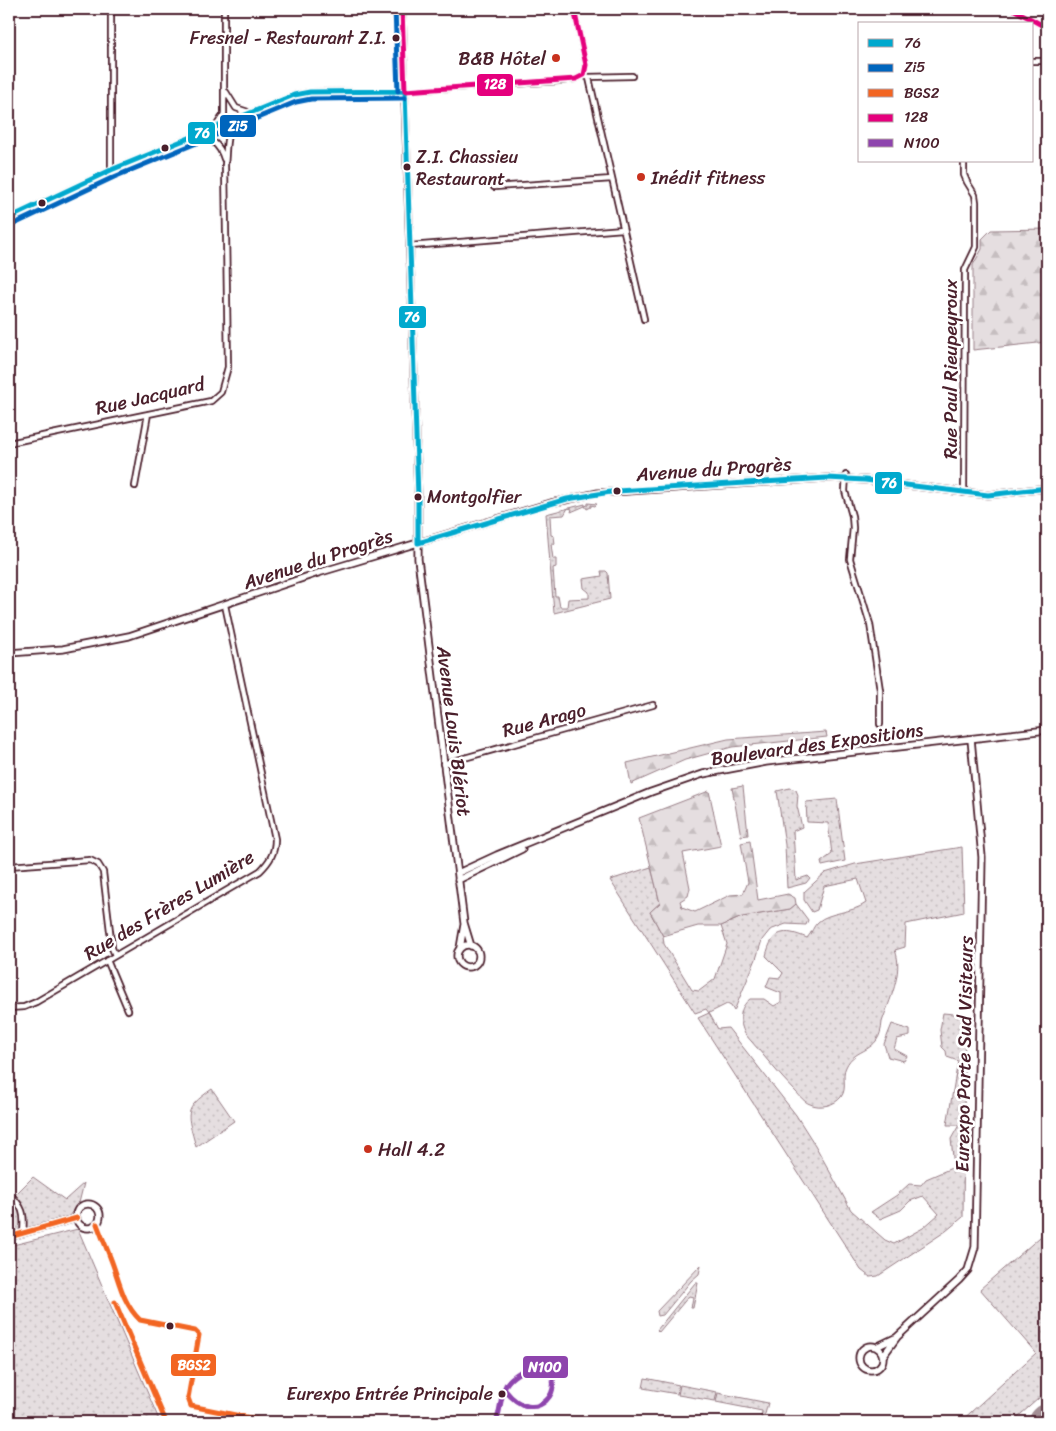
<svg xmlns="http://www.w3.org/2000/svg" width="1056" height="1431" font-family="Sriracha,sans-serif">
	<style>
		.grass { fill: url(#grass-dots); stroke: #987e86 }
		.forest { fill: url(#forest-firs); stroke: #987e86 }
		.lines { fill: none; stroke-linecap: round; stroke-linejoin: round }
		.runway { stroke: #a48f95; stroke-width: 34 }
		.street-casing { stroke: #4a1f2b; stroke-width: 8 }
		.secondary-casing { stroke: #4a1f2b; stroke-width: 9 }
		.street { stroke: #fff; stroke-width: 4.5 }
		.secondary { stroke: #fff; stroke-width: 5.5 }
		.bus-1-casing { stroke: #fff; stroke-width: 9 }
		.bus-2-casing { stroke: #fff; stroke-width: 9 }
		.bus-3-casing { stroke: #fff; stroke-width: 9 }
		.bus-4-casing { stroke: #fff; stroke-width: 9 }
		.bus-5-casing { stroke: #fff; stroke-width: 9 }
		.bus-1 { stroke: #00a9ce; stroke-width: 5 }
		.bus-2 { stroke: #0065bd; stroke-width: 5 }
		.bus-3 { stroke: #f26522; stroke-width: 5 }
		.bus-4 { stroke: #e5007d; stroke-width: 5 }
		.bus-5 { stroke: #8e44ad; stroke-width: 5 }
		.bus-dot { fill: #4a1f2b; stroke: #fff; stroke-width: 2 }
		.poi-dot { fill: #c8321e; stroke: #fff; stroke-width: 2 }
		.labels { text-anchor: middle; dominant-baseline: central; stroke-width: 5; stroke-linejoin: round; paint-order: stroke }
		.bus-label { font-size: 18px; fill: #4a1f2b; stroke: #fff; text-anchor: end }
		.poi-label { font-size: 19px; fill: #4a1f2b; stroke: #fff; text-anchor: start }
		.street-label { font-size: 19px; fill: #4a1f2b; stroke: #fff }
		.line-badge { stroke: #fff; stroke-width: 2 }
		.badge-label { font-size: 14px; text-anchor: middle; font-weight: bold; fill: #fff }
	</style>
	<defs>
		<pattern id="grass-dots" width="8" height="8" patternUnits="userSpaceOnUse" patternTransform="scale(1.25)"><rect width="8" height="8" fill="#e5dee0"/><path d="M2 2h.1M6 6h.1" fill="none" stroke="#c6bec0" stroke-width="1.8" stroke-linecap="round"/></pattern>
		<pattern id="forest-firs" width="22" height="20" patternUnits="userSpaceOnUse" patternTransform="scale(1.25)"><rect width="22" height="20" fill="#e5dee0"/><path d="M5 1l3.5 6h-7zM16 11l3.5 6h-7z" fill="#c6bec0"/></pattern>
	</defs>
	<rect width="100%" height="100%" fill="#fff"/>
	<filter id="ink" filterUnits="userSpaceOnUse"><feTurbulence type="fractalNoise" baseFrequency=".02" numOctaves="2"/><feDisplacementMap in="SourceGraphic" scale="10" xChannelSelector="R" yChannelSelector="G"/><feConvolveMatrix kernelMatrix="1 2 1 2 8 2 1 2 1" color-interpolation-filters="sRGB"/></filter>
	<g filter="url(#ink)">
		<!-- grass -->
		<path class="grass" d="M588 503 597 504 595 506 591 505V507L587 509 585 506 571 512 572 509 568 508 564 515 550 516 551 535 554 536 555 544H551L553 559H556V567L553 568 555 596H558L560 607H567L568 599 589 598V592L584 588 583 579 602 576 601 571H606L608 573 610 599 554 613 546 514 585 504V506L588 505Z
			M790 788 796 790 798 795 797 806 802 827 793 831 796 880 808 876 810 878 806 883 787 888 785 845 777 791Z
			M837 799 845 861 822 866 821 862 832 854 828 823 807 822 806 802Z
			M962 847 964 912 906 924 905 947 895 950C904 972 889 1001 882 1022 880 1055 855 1046 846 1067 841 1076 848 1088 841 1097 835 1105 820 1109 810 1104 804 1102 800 1096 796 1092 778 1074 762 1053 745 1034 739 1022 738 1008 750 999H764L774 1006 781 1002V993L766 987 770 977 780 978 783 973 766 956C772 930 784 928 807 938 812 933 813 926 818 922 828 912 853 913 866 903L858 879 824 886 817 910 812 912 804 900V892L825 873 855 864Z
			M651 867 660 903 650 912 663 936 664 944 692 990 699 991 715 979 727 944 721 926 742 917 790 909 796 904 808 920 806 925 786 924 770 930 762 940 756 959 734 1011 731 1006 727 1004 709 1013 718 1029 728 1028 796 1115 815 1145 851 1210 885 1240 894 1244 923 1228 939 1214 923 1196 910 1201 901 1210 880 1219 871 1212 897 1195 909 1184 921 1185 926 1179 954 1167 951 1139 959 1125H947L958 1061 947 1057 946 1051 942 1047 940 1030 943 1013 965 1015 963 1217 946 1231 878 1276 870 1277 861 1270 698 1018 709 1013 706 1009 695 1013 610 880Z
			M212 1089 234 1121 196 1147C187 1113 182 1110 212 1089Z
			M33 1177 65 1200 84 1183 79 1203 69 1216 9 1233V1201Z
			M78 1229 160 1422H9V1246Z
			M1047 1231V1391L1012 1422H960L1036 1353 980 1289Z
			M701 1265 699 1274 691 1281 663 1315 658 1316 657 1311Z
			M695 1283H698L693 1308H691L693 1297 689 1296 659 1332 657 1330Z
			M645 1378 679 1385 677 1394 643 1388Z
			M680 1385 717 1392 715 1401 678 1395Z
			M718 1393 768 1403 765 1414 761 1417 762 1411 716 1402Z"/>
		<!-- forest -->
		<path class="forest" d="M1047 229V282L1045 283 1047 296V342L973 350V265L982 249V239L991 230Z
			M826 732 827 737 732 747 685 760 631 784 627 763 728 739Z
			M743 786 748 835 741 836 732 788Z
			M709 791 721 846 683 853 690 888 688 896 680 901 682 907 695 912 730 895 743 894 748 882 741 843 750 841 758 900 788 894 795 898 796 904 790 909 742 917 721 926H698L663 936 650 912 660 903 639 818Z
			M892 1024 910 1030V1036L897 1039 894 1049 907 1056 904 1061 888 1057 884 1044Z"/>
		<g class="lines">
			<!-- runway -->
			<path class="runway" d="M1046 1422 1047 1421"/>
			<defs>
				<path id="street" d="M111 9V170
					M574 9 586 65 584 75
					M1013 9 1047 28
					M1032 61H1047
					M587 77 632 76
					M589 78 644 319
					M226 92 236 108 248 112
					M217 125 224 114V9
					M196 136C211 137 220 145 224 159
					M494 187 612 179
					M9 218 111 170 294 95 310 92 405 91 559 81 576 79 584 75
					M410 246 623 229
					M9 443 211 401 221 392 228 367 225 165C227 148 224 131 238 118
					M846 475 845 491 852 516 853 528 850 559 870 624 880 690V724
					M135 486 148 414
					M964 493 965 270 976 247V202L975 195 967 182 964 175V161
					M443 764 653 705
					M9 866 90 860 98 864 103 872 112 948 115 955
					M107 960 128 1010
					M9 1008 24 1007 36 1002 260 871C270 861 275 853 275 839L225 605
					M9 1193C23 1207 25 1213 23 1233"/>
				<path id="secondary" d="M402 9 418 498V559L464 923 471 946
					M9 653 63 649 129 636 321 572 551 503 598 493 827 478 865 480 988 495 1047 488
					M458 873 497 855 651 792 703 774 766 762 1047 730
					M458 880 522 849
					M457 956a11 11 0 1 1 22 0a11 11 0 1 1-22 0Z
					M460 948 464 925
					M76 1216a12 12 0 1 1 24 0a12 12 0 1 1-24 0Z
					M9 1237 77 1218
					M859 1358a12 12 0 1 1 24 0a12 12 0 1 1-24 0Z
					M876 1347 895 1338
					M883 1356 897 1337 959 1280 968 1270 975 1247 982 857 971 739"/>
			</defs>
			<!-- street casing -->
			<use href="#street" class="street-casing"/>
			<!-- secondary casing -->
			<use href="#secondary" class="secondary-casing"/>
			<!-- street -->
			<use href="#street" class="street"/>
			<!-- secondary -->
			<use href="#secondary" class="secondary"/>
			<defs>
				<path id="bus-1" d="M405 91 418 498V543
					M9 218 111 170 294 95 310 92 405 91
					M418 543 567 499 617 491 827 478 865 480 988 495 1047 488"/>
				<path id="bus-2" d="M395 9 398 91
					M12 225 114 177 296 102 311 99 405 98"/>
				<path id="bus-3" d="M97 1224C101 1235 106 1246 110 1257 119 1279 122 1303 140 1320L195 1331 199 1335 188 1398 191 1406 271 1422
					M9 1237 77 1218
					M115 1302 166 1422"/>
				<path id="bus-4" d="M402 9 405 91
					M574 9 586 65 584 75
					M1013 9 1047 28
					M405 91 576 79 584 75"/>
				<path id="bus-5" d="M496 1422C501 1410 500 1396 506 1385 510 1377 523 1370 531 1366 535 1364 541 1364 545 1367 569 1385 537 1431 505 1390"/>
			</defs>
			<!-- bus-1 casing -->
			<use href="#bus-1" class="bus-1-casing"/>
			<!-- bus-2 casing -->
			<use href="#bus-2" class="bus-2-casing"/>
			<!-- bus-3 casing -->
			<use href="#bus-3" class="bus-3-casing"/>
			<!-- bus-4 casing -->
			<use href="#bus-4" class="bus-4-casing"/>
			<!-- bus-5 casing -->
			<use href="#bus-5" class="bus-5-casing"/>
			<!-- bus-1 -->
			<use href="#bus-1" class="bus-1"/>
			<!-- bus-2 -->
			<use href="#bus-2" class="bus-2"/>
			<!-- bus-3 -->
			<use href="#bus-3" class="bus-3"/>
			<!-- bus-4 -->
			<use href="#bus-4" class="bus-4"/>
			<!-- bus-5 -->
			<use href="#bus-5" class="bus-5"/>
		</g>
	</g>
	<!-- markers -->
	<g class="bus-dot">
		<circle cx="396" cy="38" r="4.5"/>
		<circle cx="165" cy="148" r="4.5"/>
		<circle cx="407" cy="167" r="4.5"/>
		<circle cx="42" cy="203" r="4.5"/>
		<circle cx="617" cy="491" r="4.5"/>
		<circle cx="418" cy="497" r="4.5"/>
		<circle cx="170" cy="1326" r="4.5"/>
		<circle cx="502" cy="1394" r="4.5"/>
	</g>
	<g class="poi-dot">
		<circle cx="556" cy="58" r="5"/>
		<circle cx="641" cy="177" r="5"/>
		<circle cx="368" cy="1149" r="5"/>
	</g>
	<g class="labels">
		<!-- bus labels -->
		<g class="bus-label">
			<text x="387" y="38">Fresnel - Restaurant Z.I.</text>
			<text x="416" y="157" text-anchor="start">Z.I. Chassieu<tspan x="416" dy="22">Restaurant</tspan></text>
			<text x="427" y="497" text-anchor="start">Montgolfier</text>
			<text x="493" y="1394">Eurexpo Entrée Principale</text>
		</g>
		<!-- poi labels -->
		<g class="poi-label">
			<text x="546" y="58" text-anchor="end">B&amp;B Hôtel</text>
			<text x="651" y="177">Inédit fitness</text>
			<text x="378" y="1149">Hall 4.2</text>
		</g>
		<!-- street labels -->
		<g class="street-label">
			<text transform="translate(950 369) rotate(-90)">Rue Paul Rieupeyroux</text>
			<text transform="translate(150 396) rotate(-13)">Rue Jacquard</text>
			<text transform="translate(714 469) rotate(-4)">Avenue du Progrès</text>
			<text transform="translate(318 559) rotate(-18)">Avenue du Progrès</text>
			<text transform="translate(544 720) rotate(-15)">Rue Arago</text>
			<text transform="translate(454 731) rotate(83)">Avenue Louis Blériot</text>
			<text transform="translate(817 744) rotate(-8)">Boulevard des Expositions</text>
			<text transform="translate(169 905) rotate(-31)">Rue des Frères Lumière</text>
			<text transform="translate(964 1054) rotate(-89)">Eurexpo Porte Sud Visiteurs</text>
		</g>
	</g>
	<g class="line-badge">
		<rect x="476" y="73" width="38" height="24" rx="5" fill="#e5007d"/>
		<rect x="219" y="114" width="38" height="24" rx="5" fill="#0065bd"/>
		<rect x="187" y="121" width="29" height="24" rx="5" fill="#00a9ce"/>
		<rect x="398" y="305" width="29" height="24" rx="5" fill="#00a9ce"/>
		<rect x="874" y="471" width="29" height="24" rx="5" fill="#00a9ce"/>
		<rect x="170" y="1353" width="47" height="24" rx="5" fill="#f26522"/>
		<rect x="522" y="1355" width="47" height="24" rx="5" fill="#8e44ad"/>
	</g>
	<g class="badge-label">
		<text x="495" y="89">128</text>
		<text x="238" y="131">Zi5</text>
		<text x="202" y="138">76</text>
		<text x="412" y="322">76</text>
		<text x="889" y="488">76</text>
		<text x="194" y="1370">BGS2</text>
		<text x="545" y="1372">N100</text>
	</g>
	<!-- margin -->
	<rect width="1056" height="1431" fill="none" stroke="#fff" stroke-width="30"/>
	<rect x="15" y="15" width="1026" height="1401" fill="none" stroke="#4a1f2b" stroke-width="2" filter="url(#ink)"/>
	<!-- legend -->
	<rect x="858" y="22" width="175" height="140" fill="#ffffff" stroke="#b7a5aa"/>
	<rect x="868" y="39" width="25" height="8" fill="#00a9ce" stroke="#b7a5aa"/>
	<text x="904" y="48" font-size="15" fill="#4a1f2b">76</text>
	<rect x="868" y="64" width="25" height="8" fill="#0065bd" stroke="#b7a5aa"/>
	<text x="904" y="72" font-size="15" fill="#4a1f2b">Zi5</text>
	<rect x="868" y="89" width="25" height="8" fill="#f26522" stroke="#b7a5aa"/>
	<text x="904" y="98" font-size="15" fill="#4a1f2b">BGS2</text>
	<rect x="868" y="114" width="25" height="8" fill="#e5007d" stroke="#b7a5aa"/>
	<text x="904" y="122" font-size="15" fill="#4a1f2b">128</text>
	<rect x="868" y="139" width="25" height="8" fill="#8e44ad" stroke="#b7a5aa"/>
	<text x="904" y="148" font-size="15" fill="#4a1f2b">N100</text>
</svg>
